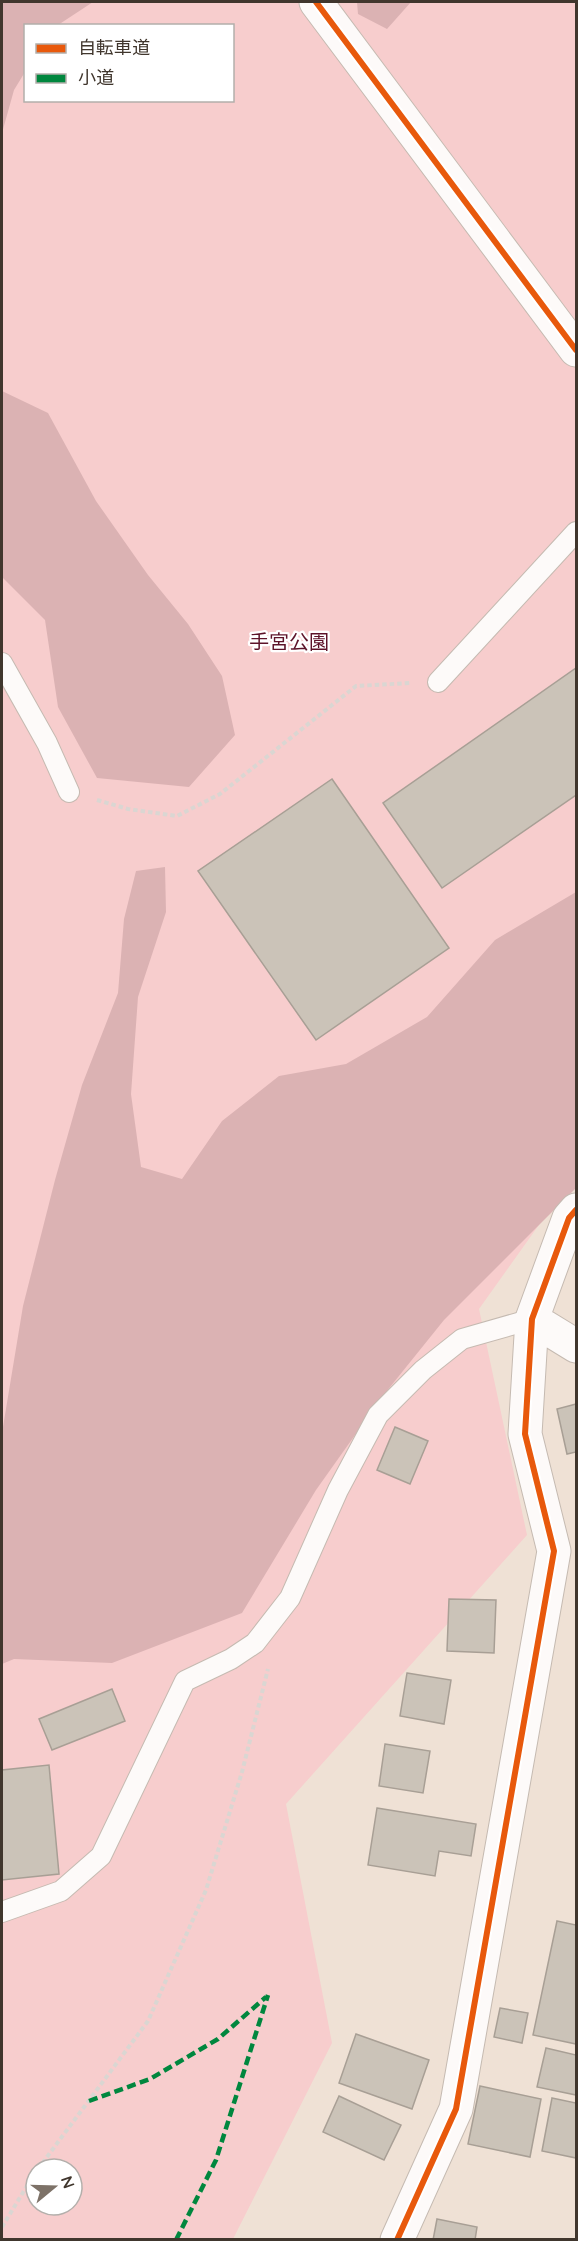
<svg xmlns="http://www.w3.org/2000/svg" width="578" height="2241" font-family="Quicksand,'Noto Sans JP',sans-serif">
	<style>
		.green { fill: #f7cdcd; fill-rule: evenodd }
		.forest { fill: #dbb2b3 }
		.building { fill: #cbc3b8; stroke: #a89f95; stroke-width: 1.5 }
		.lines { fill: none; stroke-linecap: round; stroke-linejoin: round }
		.lane-casing { stroke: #c5bab1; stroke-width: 22 }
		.street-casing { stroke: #c5bab1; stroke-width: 35 }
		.path { stroke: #dad6d2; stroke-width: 4; stroke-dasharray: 4.5 3; stroke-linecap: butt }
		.lane { stroke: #fdfaf9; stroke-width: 20 }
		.street { stroke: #fdfaf9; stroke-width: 33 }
		.quiet { stroke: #00873e; stroke-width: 4.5; stroke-dasharray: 9 4.5; stroke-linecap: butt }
		.cycleway-casing { stroke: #fff; stroke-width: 10 }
		.cycleway { stroke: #e8590c; stroke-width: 6 }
		.labels { text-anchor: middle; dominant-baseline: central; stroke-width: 4.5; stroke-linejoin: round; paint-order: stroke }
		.park-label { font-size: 20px; fill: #5d1329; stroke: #fff }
	</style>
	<rect width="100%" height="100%" fill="#efe1d5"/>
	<!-- green -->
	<path class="green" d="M2 2H576V1182L556 1201 479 1309 527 1535 286 1804 332 2043 233 2239H2ZM26 26H232V100H26ZM36 2169H72V2205H36Z"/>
	<!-- forest -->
	<path class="forest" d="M2 2H93L58 25 26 26 25 72 14 90 2 133Z
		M357 2H411L387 29 358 14Z
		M2 391 48 413 96 501 148 575 188 624 222 676 235 735 189 787 97 778 58 707 45 620 2 577Z
		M165 867 166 912 138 997 131 1094 141 1167 182 1179 222 1121 279 1076 346 1064 427 1017 495 940 576 892V1188L444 1320 382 1397 316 1490 242 1613 112 1663 14 1659 2 1664V1433L23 1306 55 1180 82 1085 118 993 124 919 136 871Z"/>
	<!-- building -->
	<path class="building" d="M576 668V795L442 888 383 803Z
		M332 779 449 948 316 1040 198 871Z
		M576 1404V1452L567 1454 557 1409Z
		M395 1427 428 1441 410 1484 377 1470Z
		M449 1599 496 1600 494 1653 447 1651Z
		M407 1673 451 1680 444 1724 400 1716Z
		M112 1689 125 1721 52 1750 39 1719Z
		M385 1744 430 1751 423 1793 379 1786Z
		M49 1765 59 1874 2 1880V1770Z
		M377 1808 476 1824 471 1856 439 1851 435 1876 368 1865Z
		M557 1921 576 1925V2044L533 2035Z
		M500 2008 528 2013 522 2043 494 2037Z
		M356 2034 429 2060 412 2109 339 2083Z
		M546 2048 576 2055V2095L537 2087Z
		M480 2086 541 2099 530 2157 468 2144Z
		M339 2096 401 2125 384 2160 323 2132Z
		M552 2098 576 2103V2158L542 2151Z
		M437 2219 477 2227 475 2240H433Z"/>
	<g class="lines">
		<defs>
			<path id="lane" d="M2 663 47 743 69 792
				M438 682 576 532
				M2 1912 61 1891 101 1856 185 1681 231 1659 255 1643 290 1598 338 1490 378 1415 423 1370 462 1339 532 1319"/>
			<path id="street" d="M316 2 576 350
				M532 1319 576 1346
				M397 2240 456 2109 554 1551 525 1434 532 1319 569 1218 576 1210"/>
		</defs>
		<!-- lane casing -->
		<use href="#lane" class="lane-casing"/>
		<!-- street casing -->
		<use href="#street" class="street-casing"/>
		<!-- path -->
		<path class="path" d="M97 800 128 809 177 816 220 794 356 686 410 683
			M38 2169 148 2021 206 1890 242 1772 268 1669
			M2 2227 36 2171"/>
		<!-- lane -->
		<use href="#lane" class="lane"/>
		<!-- street -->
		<use href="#street" class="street"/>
		<!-- quiet -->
		<path class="quiet" d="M89 2101 150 2079 218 2039 266 1997
			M176 2240 216 2160 268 1995"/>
		<defs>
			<path id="cycleway" d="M316 2 576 350
				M397 2240 456 2109 554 1551 525 1434 532 1319 569 1218 576 1210"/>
		</defs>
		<!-- cycleway casing -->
		<use href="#cycleway" class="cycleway-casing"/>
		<!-- cycleway -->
		<use href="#cycleway" class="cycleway"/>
	</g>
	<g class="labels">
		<!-- park labels -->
		<g class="park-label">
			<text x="289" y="641">手宮公園</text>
		</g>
	</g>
	<!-- border -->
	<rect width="578" height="2241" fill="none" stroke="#40362d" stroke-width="6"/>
	<!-- legend -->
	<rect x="24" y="24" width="210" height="78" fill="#ffffff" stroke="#b3afab" stroke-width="1.5"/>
	<rect x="36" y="44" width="30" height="9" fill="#e8590c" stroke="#b3afab" stroke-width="1.5"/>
	<text x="78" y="54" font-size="18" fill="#40362d">自転車道</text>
	<rect x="36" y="74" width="30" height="9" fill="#00873e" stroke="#b3afab" stroke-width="1.5"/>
	<text x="78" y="84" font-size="18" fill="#40362d">小道</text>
	<!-- north arrow -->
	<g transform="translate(54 2187) rotate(71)"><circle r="28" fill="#ffffff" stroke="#b3afab" stroke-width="1.5"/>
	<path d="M0-4.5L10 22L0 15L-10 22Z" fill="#7d7268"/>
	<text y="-9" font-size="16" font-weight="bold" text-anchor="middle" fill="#40362d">N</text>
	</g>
</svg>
